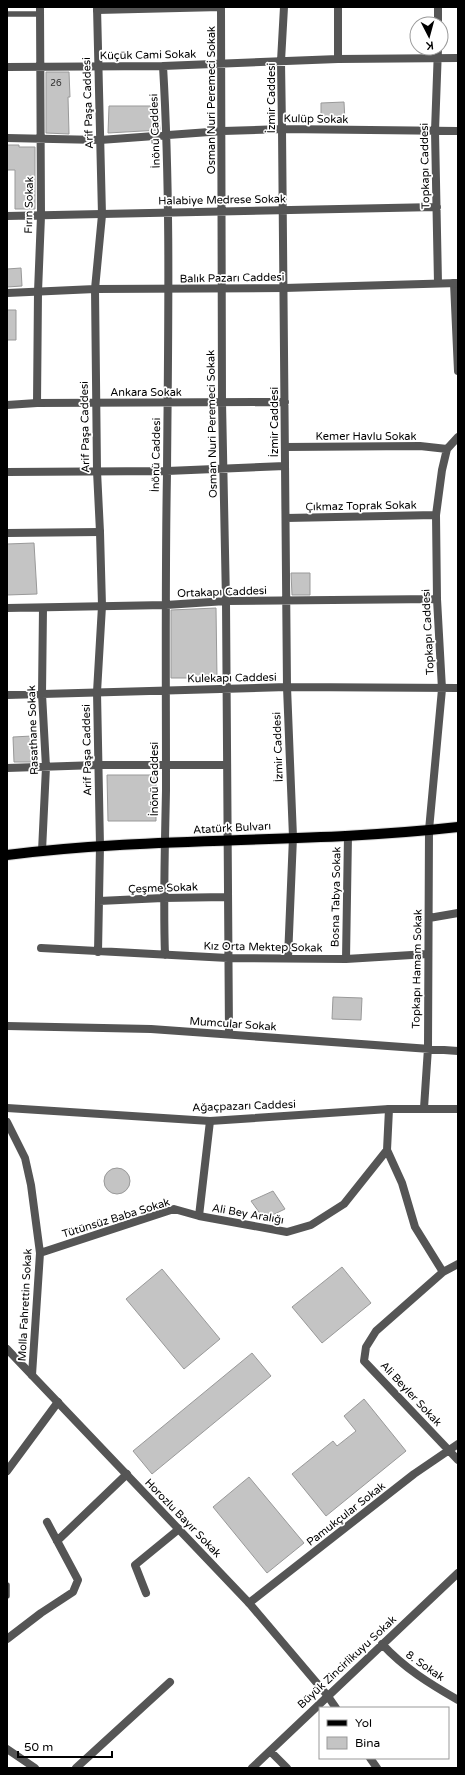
<svg xmlns="http://www.w3.org/2000/svg" width="465" height="1775" font-family="'Varela Round',sans-serif">
	<style>
		.building { fill: #c4c4c4; stroke: #999 }
		.lines { fill: none; stroke-linecap: round; stroke-linejoin: round }
		.primary-casing { stroke: #dbdbdb; stroke-width: 12 }
		.service { stroke: #555; stroke-width: 5.5 }
		.minor { stroke: #555; stroke-width: 8 }
		.tertiary { stroke: #555; stroke-width: 8 }
		.primary { stroke: #000; stroke-width: 10 }
		.labels { text-anchor: middle; dominant-baseline: central; stroke-width: 3.5; stroke-linejoin: round; paint-order: stroke }
		.number-label { font-size: 9px; fill: #313131 }
		.street-label { font-size: 11px; fill: #000; stroke: #fff }
	</style>
	<rect width="100%" height="100%" fill="#fff"/>
	<!-- building -->
	<path class="building" d="M46 72H69L70 97H68L69 134 46 133Z
		M344 102 345 122 321 123V103Z
		M109 106H158L160 130 108 133Z
		M7 145H19V147H35V209H15V170H7Z
		M21 268 22 286 7 287V269Z
		M7 310H16V340H7Z
		M34 543 37 594 7 595V544Z
		M291 573H310V595H292Z
		M216 608 217 678H171V610Z
		M32 736 34 762H14L13 737Z
		M107 775H156V821H108Z
		M333 997 362 998 361 1020 332 1019Z
		M104 1181a13 13 0 1 1 26 0a13 13 0 1 1-26 0Z
		M273 1191 285 1209 264 1219 251 1201Z
		M342 1267 371 1303 322 1343 292 1307Z
		M162 1269 220 1339 184 1369 126 1299Z
		M252 1353 271 1376 152 1474 133 1451Z
		M364 1399 406 1451 326 1516 292 1474 333 1441 337 1446 356 1431 344 1416Z
		M249 1477 304 1543 267 1573 213 1507Z"/>
	<g class="lines">
		<defs>
			<path id="primary" d="M7 855C156 836 308 844 458 827"/>
		</defs>
		<!-- primary casing -->
		<use href="#primary" class="primary-casing"/>
		<!-- service -->
		<path class="service" d="M7 14H40
			M7 1585V1596"/>
		<!-- minor -->
		<path class="minor" d="M221 7 222 402 226 601 229 1034
			M284 7 281 61 282 129 287 687
			M438 7V24
			M97 10 221 7
			M338 59V7
			M163 66C171 202 168 337 167 473 165 578 166 684 166 790 165 845 163 900 165 955
			M7 67 163 66 338 59 458 58
			M7 138 100 140 223 131 282 129 458 131
			M7 216 437 207
			M438 283 435 131 438 48
			M454 283 458 371
			M37 403 38 292 41 216 40 7
			M7 405 37 403 285 402
			M285 447 420 446 447 449
			M7 472 167 471 285 466
			M286 518 436 515
			M7 533 100 532
			M7 608 166 605 226 601 437 599
			M7 695 287 687 458 688
			M7 768 98 765H226
			M42 851 46 767 42 694 43 608
			M99 901 163 898 227 897
			M429 918 458 913
			M41 948 228 958 346 959 428 954
			M98 952 100 846
			M288 958 293 837
			M346 959 348 835
			M7 1026 151 1029 458 1051
			M424 1108 428 1048 429 830 442 689 437 599 436 515 442 470 447 449 458 437
			M7 1122 25 1158 31 1185 40 1253 32 1375
			M387 1150 402 1183 415 1227 443 1272
			M199 1216 210 1121
			M40 1253 174 1209 199 1216 287 1232 311 1225 344 1204 387 1150 389 1109
			M458 1264 443 1272 376 1331 366 1347 364 1361 458 1460
			M7 1471 58 1402
			M57 1541 127 1474
			M146 1593 135 1565 179 1529
			M249 1603 414 1474 458 1444
			M7 1639 41 1613 73 1592 78 1580 47 1522
			M382 1644C404 1668 430 1684 458 1700
			M7 1749 35 1768
			M270 1751 287 1768
			M76 1768 170 1682
			M252 1768 458 1573"/>
		<!-- tertiary -->
		<path class="tertiary" d="M97 7 102 215 95 289 97 471 100 532 102 606 97 692 100 846
			M7 293 95 289 284 288 458 283
			M287 687 293 837
			M7 1108 210 1121 389 1109H458
			M7 1349 249 1603 327 1695 336 1708
			M370 1758 377 1768"/>
		<!-- primary -->
		<use href="#primary" class="primary"/>
	</g>
	<g class="labels">
		<!-- number labels -->
		<g class="number-label">
			<text x="56" y="83">26</text>
		</g>
		<!-- street labels -->
		<g class="street-label">
			<text transform="translate(148 55) rotate(-1)">Küçük Cami Sokak</text>
			<text transform="translate(271 98) rotate(-90)">İzmir Caddesi</text>
			<text transform="translate(211 100) rotate(-90)">Osman Nuri Peremeci Sokak</text>
			<text transform="translate(88 103) rotate(-92)">Arif Paşa Caddesi</text>
			<text transform="translate(316 119) rotate(1)">Kulüp Sokak</text>
			<text transform="translate(155 131) rotate(-92)">İnönü Caddesi</text>
			<text transform="translate(425 166) rotate(-91)">Topkapı Caddesi</text>
			<text transform="translate(222 200) rotate(-1)">Halabiye Medrese Sokak</text>
			<text transform="translate(29 205) rotate(-89)">Fırın Sokak</text>
			<text transform="translate(232 278) rotate(-1)">Balık Pazarı Caddesi</text>
			<text x="146" y="392">Ankara Sokak</text>
			<text transform="translate(274 422) rotate(-90)">İzmir Caddesi</text>
			<text transform="translate(212 424) rotate(-91)">Osman Nuri Peremeci Sokak</text>
			<text transform="translate(85 427) rotate(-91)">Arif Paşa Caddesi</text>
			<text x="366" y="436">Kemer Havlu Sokak</text>
			<text transform="translate(156 455) rotate(-89)">İnönü Caddesi</text>
			<text transform="translate(361 506) rotate(-1)">Çıkmaz Toprak Sokak</text>
			<text transform="translate(222 592) rotate(-2)">Ortakapı Caddesi</text>
			<text transform="translate(428 632) rotate(-93)">Topkapı Caddesi</text>
			<text transform="translate(232 678) rotate(-1)">Kulekapı Caddesi</text>
			<text transform="translate(33 730) rotate(-92)">Rasathane Sokak</text>
			<text transform="translate(278 747) rotate(-92)">İzmir Caddesi</text>
			<text transform="translate(87 750) rotate(-91)">Arif Paşa Caddesi</text>
			<text transform="translate(154 779) rotate(-90)">İnönü Caddesi</text>
			<text transform="translate(232 828) rotate(-3)">Atatürk Bulvarı</text>
			<text transform="translate(163 888) rotate(-2)">Çeşme Sokak</text>
			<text transform="translate(336 897) rotate(-89)">Bosna Tabya Sokak</text>
			<text transform="translate(263 947) rotate(1)">Kız Orta Mektep Sokak</text>
			<text transform="translate(417 969) rotate(-89)">Topkapı Hamam Sokak</text>
			<text transform="translate(233 1024) rotate(4)">Mumcular Sokak</text>
			<text transform="translate(244 1106) rotate(-2)">Ağaçpazarı Caddesi</text>
			<text transform="translate(248 1214) rotate(10)">Ali Bey Aralığı</text>
			<text transform="translate(116 1218) rotate(-17)">Tütünsüz Baba Sokak</text>
			<text transform="translate(25 1305) rotate(-87)">Molla Fahrettin Sokak</text>
			<text transform="translate(411 1394) rotate(47)">Ali Beyler Sokak</text>
			<text transform="translate(346 1514) rotate(-38)">Pamukçular Sokak</text>
			<text transform="translate(183 1518) rotate(46)">Horozlu Bayır Sokak</text>
			<text transform="translate(347 1662) rotate(-43)">Büyük Zincirlikuyu Sokak</text>
			<text transform="translate(425 1666) rotate(35)">8. Sokak</text>
		</g>
	</g>
	<!-- border -->
	<rect width="465" height="1775" fill="none" stroke="#000000" stroke-width="16"/>
	<!-- legend -->
	<rect x="319" y="1707" width="130" height="52" fill="#ffffff" stroke="#999999"/>
	<rect x="327" y="1720" width="20" height="6" fill="#000000" stroke="#999999"/>
	<text x="355" y="1727" font-size="12" fill="#000000">Yol</text>
	<rect x="327" y="1737" width="20" height="12" fill="#c4c4c4" stroke="#999999"/>
	<text x="355" y="1747" font-size="12" fill="#000000">Bina</text>
	<!-- north arrow -->
	<g transform="translate(429 36) rotate(174)"><circle r="19" fill="#ffffff" stroke="#999999"/>
	<path d="M0-3L7 15L0 10L-7 15Z" fill="#000000"/>
	<text y="-6" font-size="11" font-weight="bold" text-anchor="middle" fill="#000000">K</text>
	</g>
	<!-- scale -->
	<path d="M18 1751v6h94v-6" fill="none" stroke="#000000" stroke-width="2"/>
	<text x="24" y="1751" font-size="12" fill="#000000" stroke="#ffffff" stroke-width="3" paint-order="stroke">50 m</text>
</svg>
